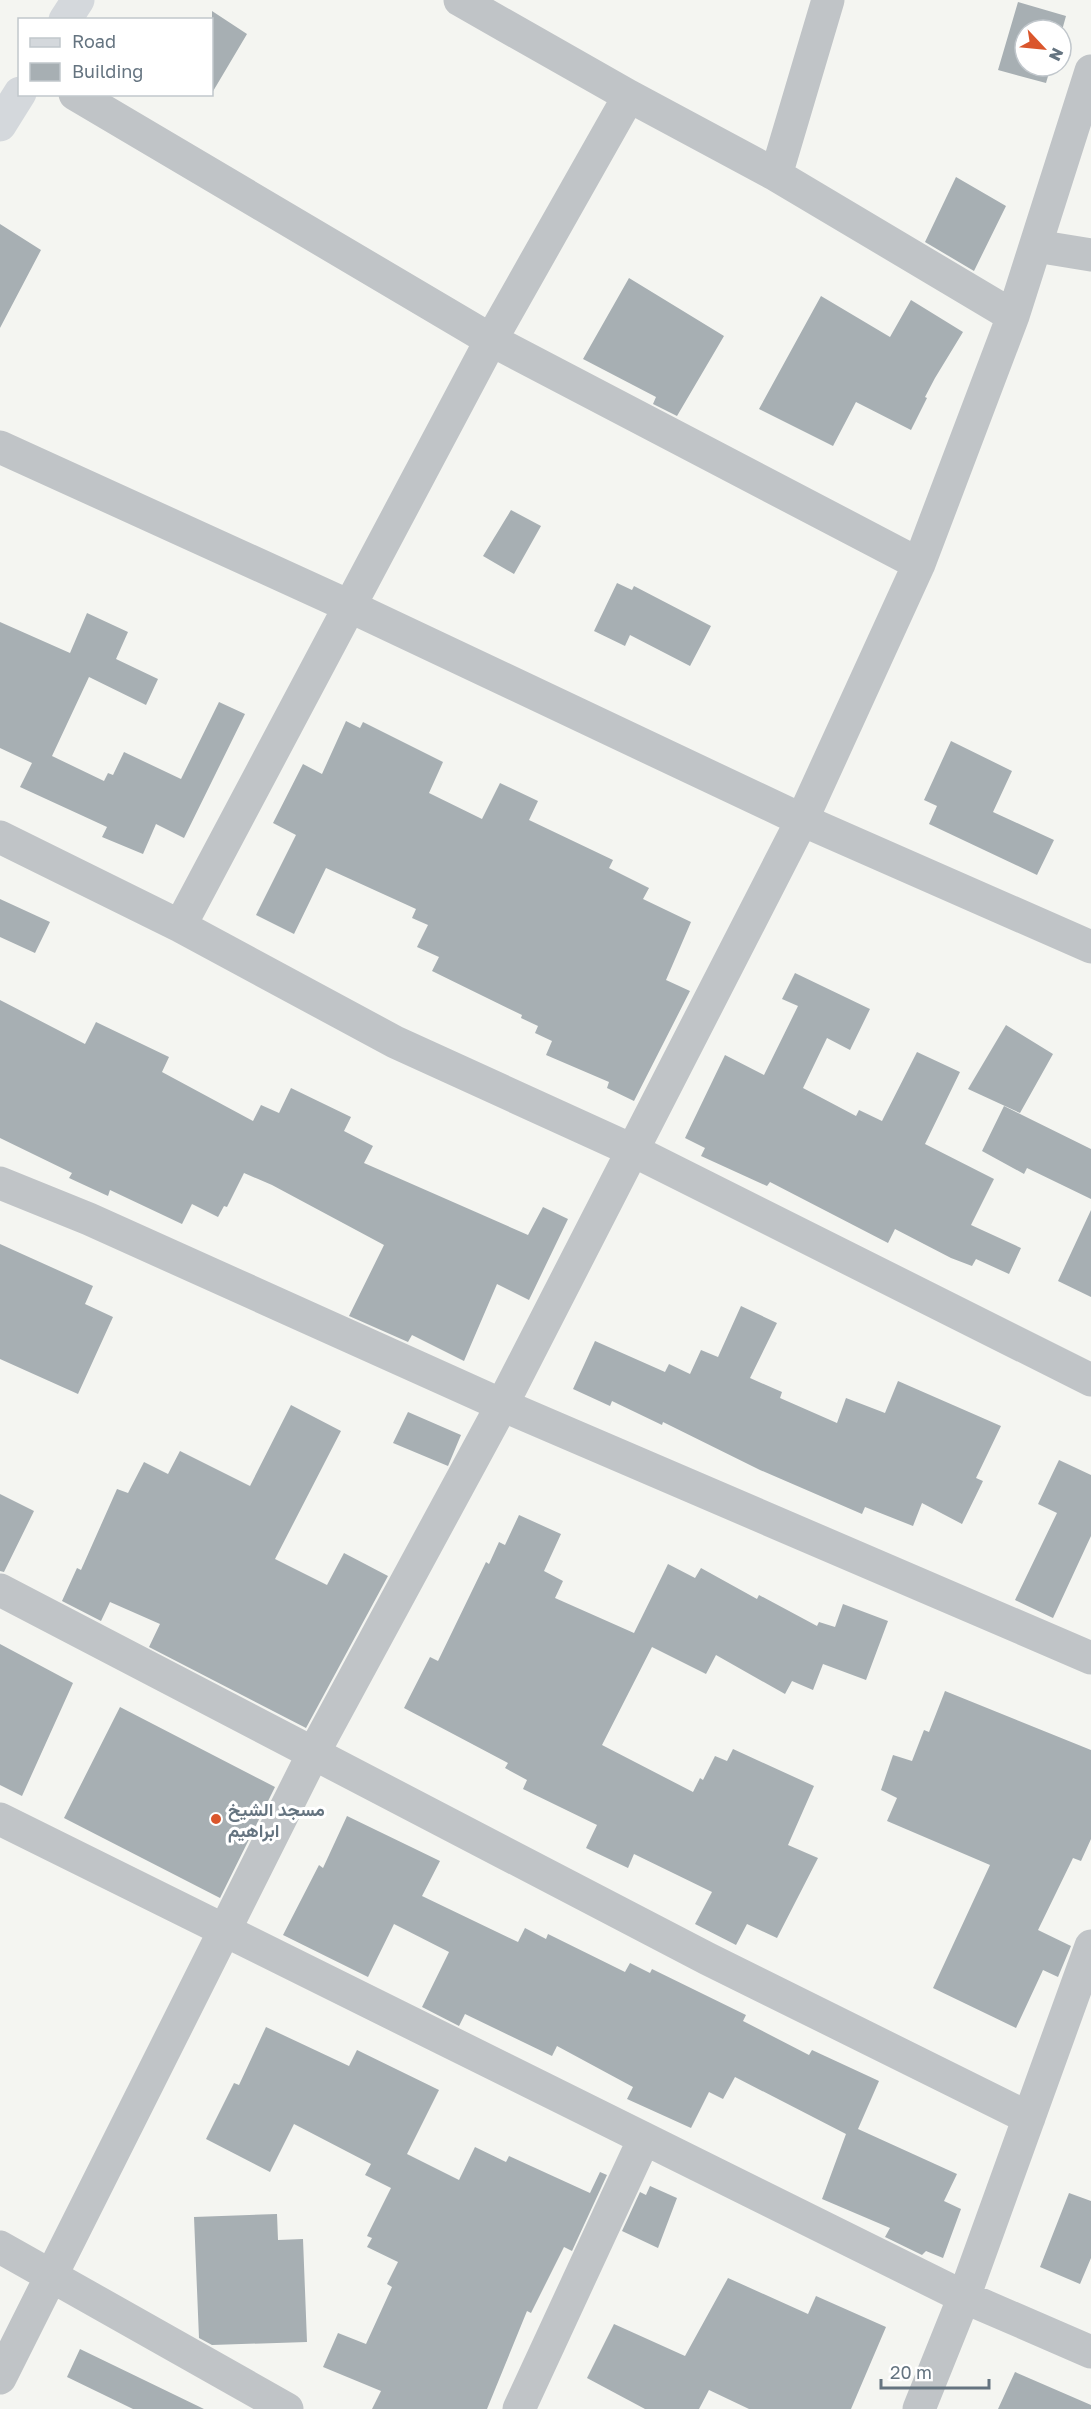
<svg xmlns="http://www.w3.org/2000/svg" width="1091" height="2409" font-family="'Golos Text',Vazirmatn,sans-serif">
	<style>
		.building { fill: #a7afb3 }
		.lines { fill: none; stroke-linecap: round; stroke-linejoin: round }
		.street { stroke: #c0c4c7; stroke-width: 33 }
		.secondary { stroke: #d4d8dc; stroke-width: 33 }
		.poi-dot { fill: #da562c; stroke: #fff; stroke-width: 2 }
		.labels { text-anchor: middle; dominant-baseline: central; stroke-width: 6; stroke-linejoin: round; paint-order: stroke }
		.poi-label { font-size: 18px; font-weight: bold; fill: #657480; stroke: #fff; text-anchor: start }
	</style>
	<rect width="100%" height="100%" fill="#f4f5f1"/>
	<!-- building -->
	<path class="building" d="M1018 2 1066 16 1061 34V30H1025V66H1051L1046 83 998 70Z
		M212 11 247 34 212 93Z
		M956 177 1006 206 974 271 925 242Z
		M0 224 41 250 0 328Z
		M629 278 724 336 677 416 653 404 656 397 583 359Z
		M821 296 890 337 911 300 963 332 935 378 925 397 927 398 911 430 856 402 833 446 759 409Z
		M511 510 541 526 514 574 483 556Z
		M617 583 632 590 634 586 711 626 690 666 630 635 625 646 594 631Z
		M87 613 128 632 116 659 158 679 146 705 89 677 52 756 104 781 108 773 113 775 124 752 181 779 219 702 245 714 184 838 156 824 143 854 102 837 107 827 20 787 32 763 0 748V622L70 653Z
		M346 721 360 728 363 722 443 762 429 793 482 819 500 783 538 801 529 820 613 860 609 868 649 888 643 899 691 922 666 980 690 991 634 1101 607 1088 609 1082 546 1055 552 1041 535 1033 538 1026 521 1018 522 1015 432 971 439 957 417 947 428 925 412 918 416 909 326 868 294 934 256 915 296 835 273 823 303 764 322 774Z
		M951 741 1012 771 993 812 1054 840 1037 875 929 824 937 806 924 800Z
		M0 899 50 922 35 953 0 937Z
		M795 973 870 1009 850 1050 827 1038 803 1088 856 1116 859 1110 882 1121 917 1052 960 1072 925 1144 994 1179 971 1225 1021 1248 1009 1274 976 1259 972 1266 951 1258 895 1229 888 1243 770 1182 767 1186 701 1156 705 1148 685 1138 725 1055 764 1075 798 1006 782 999Z
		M0 1000 85 1044 96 1022 169 1057 162 1072 253 1121 261 1105 279 1113 291 1088 351 1117 344 1131 373 1146 364 1163 528 1235 543 1207 568 1219 529 1300 497 1284 464 1361 412 1335 408 1342 349 1316 384 1245 272 1185 244 1173 227 1207 224 1206 218 1217 192 1204 182 1224 110 1190 108 1196 69 1178 72 1173 0 1138Z
		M1006 1025 1053 1054 1020 1113 968 1089Z
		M1004 1106 1091 1149V1199L1027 1168 1024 1174 982 1151Z
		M1091 1210V1297L1058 1281Z
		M0 1244 93 1286 85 1304 113 1317 78 1394 0 1359Z
		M741 1306 777 1323 750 1378 782 1392 780 1398 837 1423 846 1398 885 1413 898 1381 1001 1426 976 1478 983 1481 962 1524 922 1503 913 1526 865 1507 862 1514 760 1470 663 1422 662 1425 612 1401 610 1406 573 1389 595 1341 665 1372 669 1364 690 1374 701 1350 718 1357Z
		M291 1405 341 1431 275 1559 327 1585 344 1553 388 1576 306 1728 149 1647 160 1624 110 1602 101 1621 62 1601 77 1568 81 1570 117 1489 128 1493 144 1462 168 1474 180 1451 250 1486Z
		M408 1412 461 1435 448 1466 393 1443Z
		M1059 1460 1091 1475V1536L1053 1618 1015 1600 1057 1513 1038 1504Z
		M0 1494 34 1511 4 1572 0 1571Z
		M519 1515 561 1534 544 1571 563 1581 555 1598 634 1633 668 1564 695 1578 701 1568 757 1599 759 1595 817 1626 819 1622 835 1627 843 1604 888 1621 866 1680 823 1664 813 1690 792 1681 785 1694 716 1655 706 1674 652 1647 602 1745 693 1792 700 1778 703 1780 715 1756 727 1761 733 1749 814 1786 788 1845 818 1858 777 1938 747 1924 736 1945 695 1924 712 1892 634 1854 628 1868 586 1848 597 1825 523 1789 527 1780 505 1768 508 1763 404 1708 430 1657 438 1661 486 1562 489 1564 499 1542 505 1545Z
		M0 1644 73 1683 22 1796 0 1785Z
		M945 1691 1091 1750V1839L1081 1861 1073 1858 1038 1930 1071 1946 1058 1977 1043 1970 1016 2028 933 1988 990 1865 887 1821 897 1798 881 1790 893 1755 912 1761 924 1730 929 1732Z
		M120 1707 275 1787 220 1898 64 1818Z
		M347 1816 440 1861 422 1896 518 1942 525 1928 546 1939 548 1934 625 1972 630 1963 650 1973 652 1969 746 2015 743 2021 809 2055 812 2050 879 2081 858 2129 957 2174 944 2201 961 2209 943 2258 926 2251 922 2255 885 2237 890 2228 822 2199 846 2134 735 2077 723 2099 709 2092 691 2128 627 2099 633 2087 557 2046 552 2056 465 2014 459 2026 422 2007 449 1952 394 1924 368 1977 283 1935 319 1865 323 1868Z
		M266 2027 349 2066 357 2050 439 2090 407 2154 459 2180 475 2147 506 2162 509 2156 590 2193 600 2172 607 2175 572 2251 564 2247 531 2313 527 2311 487 2409H372L381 2391 323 2367 338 2333 366 2344 392 2287 387 2284 398 2262 367 2247 372 2238 367 2236 391 2188 365 2175 371 2164 294 2124 270 2172 206 2139 234 2083 239 2085Z
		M650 2186 677 2198 658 2248 622 2231 640 2192 646 2195Z
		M1069 2193 1091 2201V2258L1080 2284 1040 2267Z
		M277 2214 278 2240 303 2239 307 2342 212 2345 199 2338 194 2217Z
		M728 2278 808 2314 816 2296 886 2327 851 2409H749L709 2390 699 2409H645L587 2378 614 2324 685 2356Z
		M80 2349 204 2409H133L67 2377Z
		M1015 2372 1091 2405V2409H998Z"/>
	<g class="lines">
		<!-- street -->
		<path class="street" d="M460 0 629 96 776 175 1013 316
			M75 94 491 340 919 564
			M776 175 828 0
			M1036 246 1091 255
			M0 447 349 606 802 820 1091 947
			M0 837 180 926 395 1042 634 1151 1091 1380
			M180 926 491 340 629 96
			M0 1183 89 1219 502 1405 1091 1658
			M0 1590 708 1959 1029 2118
			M0 1819 964 2297 1091 2352
			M0 2247 287 2409
			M0 2378 313 1754 502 1405 802 820 919 564 1013 316 1091 71
			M519 2409 644 2139
			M919 2409 964 2297 1091 1946"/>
		<!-- secondary -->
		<path class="secondary" d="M65 20 78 0
			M0 125 20 93"/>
	</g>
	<!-- markers -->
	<circle class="poi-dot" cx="216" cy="1819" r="6"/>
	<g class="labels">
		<!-- poi labels -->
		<g class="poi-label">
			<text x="228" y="1809">مسجد الشيخ<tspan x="228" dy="21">ابراهيم</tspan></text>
		</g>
	</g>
	<!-- legend -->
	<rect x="18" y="18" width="195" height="78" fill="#ffffff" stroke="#c1c7cc" stroke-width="1.5"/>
	<rect x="30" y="38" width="30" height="9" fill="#d4d8dc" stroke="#c1c7cc" stroke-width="1.5"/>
	<text x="72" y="48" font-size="18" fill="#657480">Road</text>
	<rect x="30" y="63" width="30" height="18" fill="#a7afb3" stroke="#c1c7cc" stroke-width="1.5"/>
	<text x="72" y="78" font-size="18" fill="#657480">Building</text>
	<!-- north arrow -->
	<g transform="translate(1043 48) rotate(116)"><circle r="28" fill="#ffffff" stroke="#c1c7cc" stroke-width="1.5"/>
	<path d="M0-4.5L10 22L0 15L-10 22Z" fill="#da562c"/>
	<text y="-9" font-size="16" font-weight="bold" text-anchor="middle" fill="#657480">N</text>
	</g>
	<!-- scale -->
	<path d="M881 2379v9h108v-9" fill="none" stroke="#657480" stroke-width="3"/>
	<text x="890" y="2379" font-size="18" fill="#657480" stroke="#ffffff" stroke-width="4.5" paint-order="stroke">20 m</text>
</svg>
